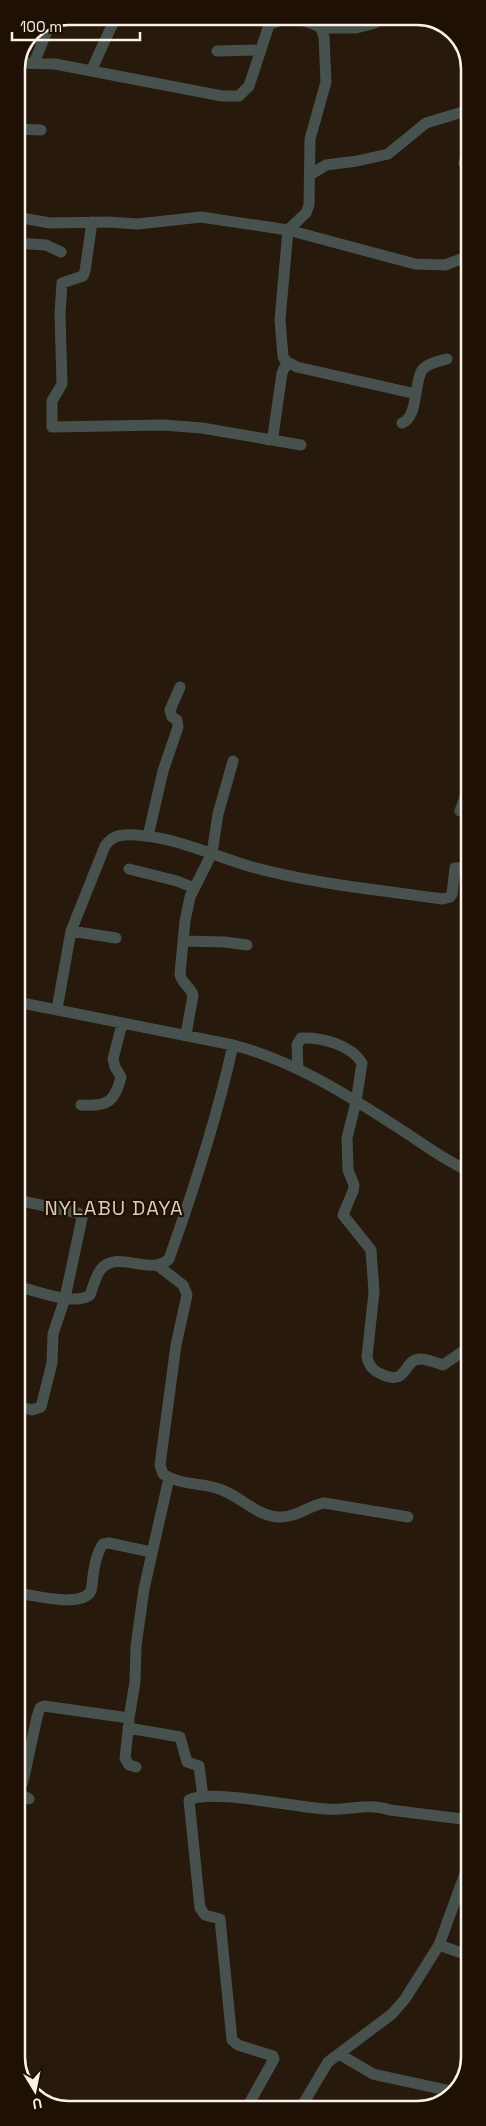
<svg xmlns="http://www.w3.org/2000/svg" width="486" height="2126" font-family="'Space Grotesk',sans-serif">
	<style>
		.lines { fill: none; stroke-linecap: round; stroke-linejoin: round }
		.minor { stroke: #47524f; stroke-width: 11 }
		.labels { text-anchor: middle; dominant-baseline: central; stroke-width: 4.5; stroke-linejoin: round; paint-order: stroke }
		.quarter-label { font-size: 20px; letter-spacing: 1px; fill: #dfcbb9; stroke: #1e1004 }
		.rim { fill: none; stroke: #fbf1e7; stroke-width: 2.5 }
	</style>
	<rect width="100%" height="100%" fill="#27190b"/>
	<g class="lines">
		<!-- minor -->
		<path class="minor" d="M321 28H356L372 24 386 17
			M217 51 260 50
			M19 63 55 64 222 96H239L249 86 269 25C284 16 307 19 321 28L324 37 326 82 310 139 309 205 306 213 288 230 280 320 283 357 287 362 297 367 416 394
			M34 63 50 24
			M91 71 113 23
			M16 129 41 130
			M464 163 469 146
			M310 175 326 165 357 161 388 154 426 123 469 110
			M16 217 50 223 107 222 138 224 201 217 288 230 415 264 445 265 469 256
			M92 222 85 271 83 276 62 283 60 314 62 384 52 401V427L163 425 202 428 301 445
			M16 243 46 245 61 252
			M402 423C418 418 414 383 422 370 428 363 439 361 447 359
			M268 440 273 436 282 373 287 362
			M460 811 469 785
			M148 836 163 771 178 727 177 720 172 717 170 710 180 687
			M129 869 177 881 194 888
			M71 931 116 938
			M183 941 225 942 247 945
			M17 1002 233 1045C292 1060 346 1094 397 1127 421 1142 443 1160 469 1171
			M57 1009 71 931 105 846C114 832 130 834 146 836 182 840 217 857 252 867 314 884 379 890 443 899L450 897 452 894 455 868 469 867
			M186 1035 193 995C190 986 181 983 180 974L185 921 190 897 212 853 218 814 233 761
			M298 1069 297 1045 301 1038C322 1037 351 1045 362 1063L356 1102 347 1138 348 1170 354 1185 353 1191 343 1215 371 1250 374 1292 367 1357C369 1365 372 1370 381 1374 409 1387 402 1360 420 1359 427 1359 437 1363 443 1365L462 1352 469 1351
			M81 1105C107 1107 115 1102 121 1077L115 1067 113 1059 122 1024
			M17 1200 78 1213 82 1218 65 1298 53 1334 52 1363 41 1407 32 1410 17 1406
			M157 1265 183 1285 187 1295 176 1345 160 1465 163 1474C181 1486 203 1482 222 1490 243 1498 259 1518 281 1517 297 1517 308 1506 324 1503L408 1517
			M17 1286C35 1291 75 1306 90 1295 93 1287 96 1275 101 1269 118 1249 151 1277 169 1259 194 1189 217 1118 233 1045
			M17 1593C33 1595 90 1611 92 1586 93 1573 95 1555 103 1544L109 1543 151 1552
			M129 1722 125 1758 129 1765 136 1767
			M128 1728 180 1737 187 1762 199 1766 203 1797
			M17 1774 24 1777 37 1717 40 1708 44 1706 129 1718 135 1682 136 1646 144 1589 169 1478
			M24 1777 19 1793 29 1799
			M439 1945 470 1956
			M339 2054 373 2074 456 2092
			M246 2109 274 2059 273 2056 238 2045 232 2040 220 1919 205 1915 200 1908 189 1800C209 1788 298 1808 326 1809 349 1811 367 1802 390 1810L470 1820
			M300 2109 328 2062 392 2014 405 1999 439 1945 470 1860"/>
	</g>
	<g class="labels">
		<!-- quarter labels -->
		<g class="quarter-label">
			<text x="114" y="1208">NYLABU DAYA</text>
		</g>
	</g>
	<!-- crop -->
	<path d="M0 0H486V2126H0ZM69 25H417A44 44 0 0 1 461 69V2057A44 44 0 0 1 417 2101H69A44 44 0 0 1 25 2057V69A44 44 0 0 1 69 25Z" fill="#1e1004" fill-rule="evenodd"/>
	<path class="rim" d="M69 25H417A44 44 0 0 1 461 69V2057A44 44 0 0 1 417 2101H69A44 44 0 0 1 25 2057V69A44 44 0 0 1 69 25Z"/>
	<!-- north arrow -->
	<g transform="translate(35 2091) rotate(170)" stroke="#1e1004" stroke-width="4" paint-order="stroke">
	<path d="M0-4L9 19L0 12L-9 19Z" fill="#fbf1e7"/>
	<text y="-8" font-size="14" font-weight="bold" text-anchor="middle" fill="#fbf1e7">U</text>
	</g>
	<!-- scale -->
	<path d="M12 32v8h128v-8" fill="none" stroke="#fbf1e7" stroke-width="2.5"/>
	<text x="20" y="32" font-size="15" fill="#fbf1e7" stroke="#1e1004" stroke-width="4" paint-order="stroke">100 m</text>
</svg>
